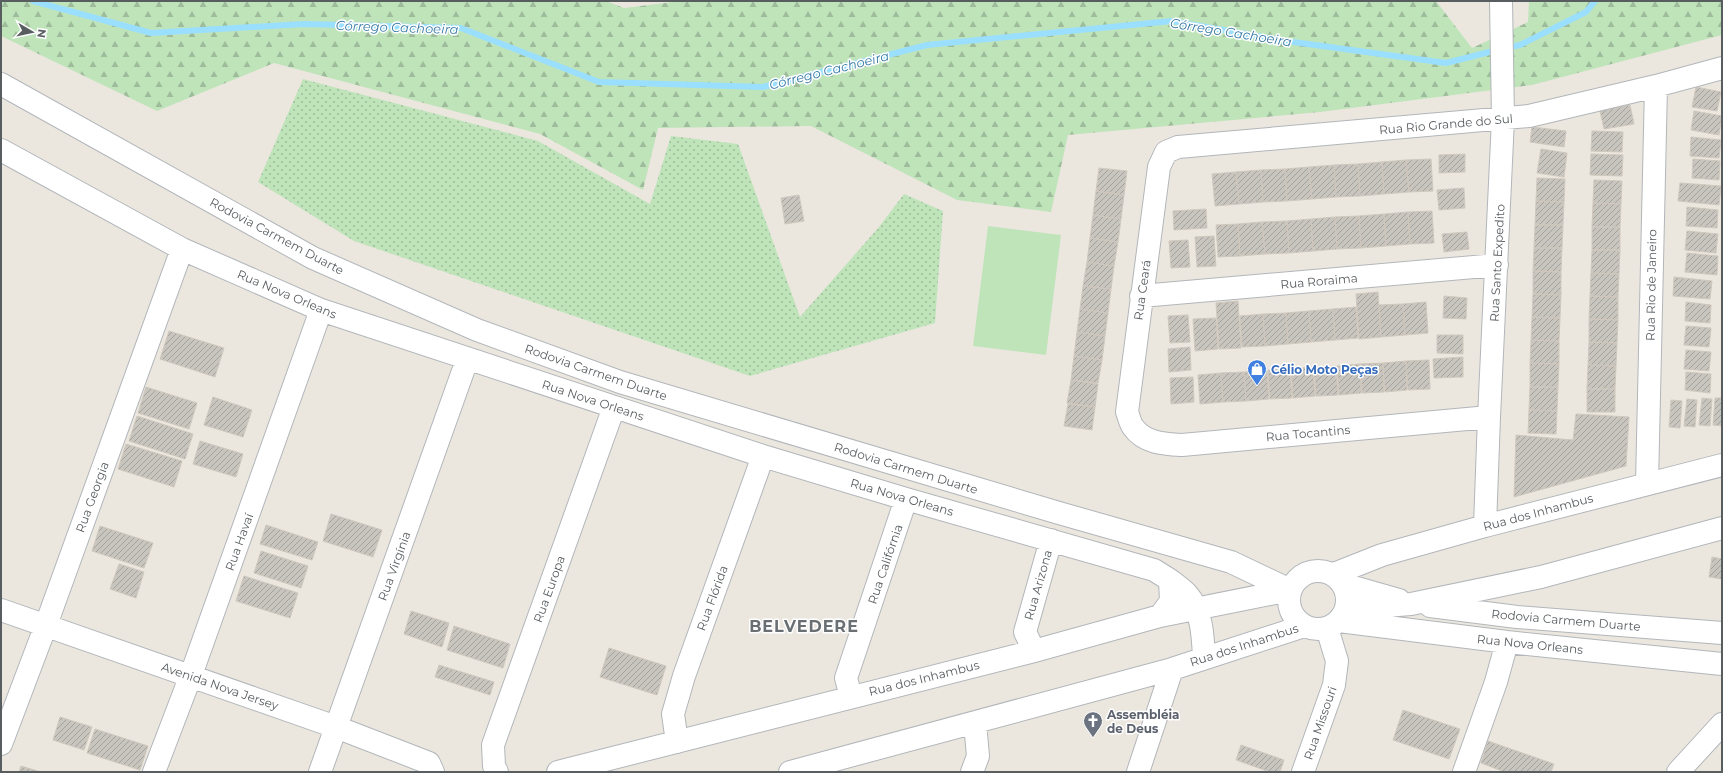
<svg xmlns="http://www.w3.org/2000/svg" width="1723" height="773" font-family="Montserrat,sans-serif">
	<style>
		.grass { fill: url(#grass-dots) }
		.forest { fill: url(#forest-firs) }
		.pitch { fill: #bfe4ba }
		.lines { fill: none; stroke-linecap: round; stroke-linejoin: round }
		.stream { stroke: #9bdfff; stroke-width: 6 }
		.building { fill: url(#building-hatch); stroke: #d0c8bd }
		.minor-casing { stroke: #b2b6ba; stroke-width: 24 }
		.minor { stroke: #fff; stroke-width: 22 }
		.labels { text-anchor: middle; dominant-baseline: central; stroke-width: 3; stroke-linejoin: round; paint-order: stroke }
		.street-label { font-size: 12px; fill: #585d60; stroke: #fff }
		.shop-label { font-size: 12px; font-weight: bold; fill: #366cbe; stroke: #fff; text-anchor: start }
		.worship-label { font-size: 12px; font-weight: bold; fill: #5b616d; stroke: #fff; text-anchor: start }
		.water-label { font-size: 13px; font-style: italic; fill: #387aa7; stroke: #fff }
		.district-label { font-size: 16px; font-weight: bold; letter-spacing: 1px; fill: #696f72; stroke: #fff }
	</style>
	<defs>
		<pattern id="grass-dots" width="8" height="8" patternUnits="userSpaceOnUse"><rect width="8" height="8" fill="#bfe4ba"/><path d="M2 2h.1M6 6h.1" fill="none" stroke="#9ebc9b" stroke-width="1.8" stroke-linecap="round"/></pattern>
		<pattern id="forest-firs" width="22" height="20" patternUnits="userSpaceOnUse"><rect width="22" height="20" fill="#bfe4ba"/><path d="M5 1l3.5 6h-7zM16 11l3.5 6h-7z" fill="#9ebc9b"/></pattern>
		<pattern id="building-hatch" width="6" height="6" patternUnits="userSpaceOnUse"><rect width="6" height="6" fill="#c8c4be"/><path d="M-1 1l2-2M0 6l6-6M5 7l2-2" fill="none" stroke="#a5a29e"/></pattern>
	</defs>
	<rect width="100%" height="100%" fill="#ebe7df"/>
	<!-- grass -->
	<path class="grass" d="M303 79 538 141 650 204 671 136 738 144 800 317 879 227 904 194 943 211 935 323 750 376 354 241 258 182Z"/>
	<!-- forest -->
	<path class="forest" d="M1 1H606L624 8 682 1H1436L1472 48 1528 22 1529 1H1722V35L1532 85 1320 112 1068 135 1051 212 957 200 811 126 658 128 643 190 540 134 274 63 157 111 1 36Z"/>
	<!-- pitch -->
	<path class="pitch" d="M988 226 1061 235 1046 355 973 346Z"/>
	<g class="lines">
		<!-- stream -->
		<path class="stream" d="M33 1 151 33 304 24 461 28 599 82 763 87 927 45 1172 21 1286 41 1446 63 1497 50
			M1506 48 1520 45 1586 12 1595 1"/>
	</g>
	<!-- building -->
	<path class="building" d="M1696 87 1721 92 1717 111 1692 107Z
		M1630 105 1634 124 1604 129 1600 111Z
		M1694 111 1722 116 1719 135 1691 130Z
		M1532 127 1566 131 1564 147 1530 142Z
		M1592 131 1623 132 1622 152 1591 151Z
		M1691 137 1721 140 1719 158 1690 156Z
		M1541 149 1567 153 1564 177 1537 173Z
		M1465 154V172L1439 173V155Z
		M1591 154 1623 155 1622 176 1590 175Z
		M1431 159 1433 191 1409 192 1406 160Z
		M1693 159 1720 161 1719 180 1692 178Z
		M1406 160 1409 192 1384 194 1382 162Z
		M1382 162 1384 194 1360 196 1358 164Z
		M1358 164 1360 196 1336 197 1334 165Z
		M1334 165 1336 197 1312 199 1309 167Z
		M1309 167 1312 199 1287 201 1285 169Z
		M1099 168 1127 171 1124 195 1096 191Z
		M1285 169 1287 201 1263 202 1261 170Z
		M1261 170 1263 202 1239 204 1236 172Z
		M1236 172 1239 204 1215 206 1212 174Z
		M1537 178 1565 179 1564 202 1536 201Z
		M1594 180 1622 181 1621 204 1593 203Z
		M1680 183 1721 186 1719 205 1678 201Z
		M1464 188 1465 208 1439 210 1437 190Z
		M1096 191 1124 195 1121 219 1093 215Z
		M799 195 804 221 785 224 781 198Z
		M1536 201 1564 202 1563 225H1535Z
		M1593 203 1621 204 1620 227H1592Z
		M1687 207 1718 210 1717 228 1686 226Z
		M1206 209 1207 228 1174 230 1173 211Z
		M1432 211 1434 243 1410 244 1408 212Z
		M1408 212 1410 244 1386 246 1384 214Z
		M1384 214 1386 246 1361 248 1359 216Z
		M1093 215 1121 219 1118 242 1090 238Z
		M1359 216 1361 248 1337 249 1335 217Z
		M1335 217 1337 249 1313 251 1311 219Z
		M1311 219 1313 251 1289 253 1287 221Z
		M1287 221 1289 253 1265 254 1262 222Z
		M1262 222 1265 254 1240 256 1238 224Z
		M1238 224 1240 256 1218 257 1216 225Z
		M1535 225H1563L1562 248H1534Z
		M1592 227H1620V250H1592Z
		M1687 231 1718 234 1716 253 1685 250Z
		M1467 232 1469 249 1444 252 1442 234Z
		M1214 236 1216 266 1197 267 1195 237Z
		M1090 238 1118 242 1114 266 1087 262Z
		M1188 240 1190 267 1171 268 1169 241Z
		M1534 248H1562L1561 272 1533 271Z
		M1592 250H1620L1619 274 1591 273Z
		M1687 253 1718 256 1717 275 1685 272Z
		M1087 262 1114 266 1111 289 1083 286Z
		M1533 271 1561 272V295L1533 294Z
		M1591 273 1619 274 1618 297 1590 296Z
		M1674 277 1712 281 1710 299 1673 296Z
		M1083 286 1111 289 1108 313 1080 309Z
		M1378 292 1381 337 1359 339 1356 294Z
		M1533 294 1561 295 1560 318 1532 317Z
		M1444 296 1467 298 1466 319 1443 318Z
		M1590 296 1618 297V320L1589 319Z
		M1238 301 1241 348 1219 349 1216 303Z
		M1426 302 1428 333 1405 335 1403 304Z
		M1686 302 1711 305 1710 323 1685 321Z
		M1403 304 1405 335 1381 337 1379 305Z
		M1356 307 1358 338 1335 340 1333 309Z
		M1080 309 1108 313 1105 336 1077 332Z
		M1333 309 1335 340 1311 342 1309 311Z
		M1309 311 1311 342 1288 344 1286 313Z
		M1286 313 1288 344 1265 346 1263 314Z
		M1263 314 1265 346 1242 347 1240 316Z
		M1188 315 1190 342 1170 343 1168 316Z
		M1532 317 1560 318 1559 341 1531 340Z
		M1216 318 1218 349 1195 351 1193 319Z
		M1589 319 1618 320 1617 343 1589 342Z
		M1686 326 1711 328 1709 347 1684 345Z
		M169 331 224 348 215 377 160 359Z
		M1077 332 1105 336 1102 360 1074 356Z
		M1437 335H1463V354L1437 353Z
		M1531 340 1559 341V364L1530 363Z
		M1589 342 1617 343 1616 366 1588 365Z
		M1190 347 1191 370 1169 372 1168 349Z
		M1686 350 1711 352 1709 371 1684 369Z
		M1074 356 1102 360 1098 383 1071 380Z
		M1463 357V377L1434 378 1433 359Z
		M1429 360 1430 389 1408 390 1406 361Z
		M1406 361 1407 390 1385 392 1383 363Z
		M1383 363 1384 392 1362 393 1360 364Z
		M1530 363 1559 364 1558 387H1530Z
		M1360 364 1361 393 1339 395 1337 366Z
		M1588 365 1616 366 1615 389H1587Z
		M1336 366 1338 395 1316 396 1314 367Z
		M1313 367 1315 396 1293 398 1291 369Z
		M1290 369 1292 398 1270 399 1268 370Z
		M1267 370 1269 399 1246 401 1244 372Z
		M1244 372 1246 401 1223 402 1221 373Z
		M1686 372 1711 374 1710 393 1685 390Z
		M1221 373 1223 402 1200 404 1198 375Z
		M1193 377 1194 402 1171 404 1170 378Z
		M1071 380 1098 384 1095 407 1067 403Z
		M146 387 197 403 189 429 138 413Z
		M1530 387H1558L1557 411 1529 410Z
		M1587 389H1615V412H1587Z
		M213 397 252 410 243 437 204 425Z
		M1702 398 1712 399 1710 426 1699 425Z
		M1715 398H1722V426L1713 425Z
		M1687 399 1697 400 1695 427 1684 426Z
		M1671 400 1682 401 1680 428 1669 427Z
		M1068 404 1095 407 1092 430 1064 426Z
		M1529 410 1557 411 1556 434 1528 433Z
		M1576 414 1629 417 1626 466 1514 497 1516 435 1573 440Z
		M137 416 193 434 185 459 129 441Z
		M200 441 243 454 236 477 193 464Z
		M126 444 182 461 174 487 118 469Z
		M331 514 382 530 373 557 323 541Z
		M266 525 318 542 312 560 260 544Z
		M100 526 153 543 144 568 92 551Z
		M261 551 308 566 301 588 254 573Z
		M1712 557 1722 559V579L1709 577Z
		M119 564 144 572 136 598 110 589Z
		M244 576 298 593 290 618 236 601Z
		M411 611 449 623 442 647 404 634Z
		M454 626 510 644 503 668 447 650Z
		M609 648 666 666 657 695 600 677Z
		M439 665 494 682 490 695 435 677Z
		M1403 710 1460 729 1449 759 1393 740Z
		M60 717 92 727 84 750 53 740Z
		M95 729 148 746 140 770 87 753Z
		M1488 741 1554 764 1551 772H1505L1481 763Z
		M1241 745 1284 760 1280 772H1270L1236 760Z
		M21 766 41 772H19Z"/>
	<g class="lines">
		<defs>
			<path id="minor" d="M1 84 313 258 477 330 620 382 1059 513 1231 562 1290 590
				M1 150 182 249 321 310 763 456 906 499 1154 570 1170 580 1171 601 1160 616
				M1141 296 1497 265
				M1489 417 1182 445C1164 444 1144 443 1133 427 1130 423 1129 417 1127 412L1159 167 1166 152 1178 147 1529 116 1656 86 1722 68
				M1647 484 1656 86
				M1485 526 1489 417 1503 119 1501 1
				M1289 600a29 29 0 1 1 58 0a29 29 0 1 1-58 0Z
				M1334 574 1382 555 1485 526 1722 465
				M1170 580C1175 584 1182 589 1187 594 1202 611 1203 636 1204 658
				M1343 584 1399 600
				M1430 606 1517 617 1722 633
				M1346 609 1411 604 1541 577 1722 528
				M1 610 336 727 429 763 433 772
				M1339 621 1507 642 1722 664
				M1034 651 1025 632 1051 540
				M851 697 846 678 906 499
				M677 742 673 714 684 676 763 456
				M1 744 46 625 182 249
				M154 772 191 675 321 310
				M320 772 467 360
				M497 772 494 766 493 745 614 407
				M558 772 1034 651 1160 616 1290 590
				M790 772 1172 669 1304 626
				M972 772 978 756 975 723
				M1138 772 1172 669
				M1303 772 1334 685 1337 661 1327 628
				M1464 772 1496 682 1507 642
				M1678 772 1722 724"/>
		</defs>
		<!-- minor casing -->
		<use href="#minor" class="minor-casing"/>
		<!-- minor -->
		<use href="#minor" class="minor"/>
	</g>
	<!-- icons -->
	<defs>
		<symbol id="shop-pin" viewBox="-11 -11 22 30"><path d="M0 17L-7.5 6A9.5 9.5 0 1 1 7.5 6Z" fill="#3f7fe0" stroke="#fff"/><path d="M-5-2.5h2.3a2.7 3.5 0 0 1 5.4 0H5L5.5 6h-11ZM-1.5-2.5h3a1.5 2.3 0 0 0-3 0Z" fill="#fff"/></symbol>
		<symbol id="church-pin" viewBox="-11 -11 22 30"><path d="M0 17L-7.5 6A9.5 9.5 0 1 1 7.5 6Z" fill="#6b7280" stroke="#fff"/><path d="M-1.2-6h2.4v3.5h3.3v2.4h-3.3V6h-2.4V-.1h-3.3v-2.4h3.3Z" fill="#fff"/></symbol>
	</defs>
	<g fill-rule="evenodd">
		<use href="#shop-pin" x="1246" y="358" width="22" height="30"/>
		<use href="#church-pin" x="1082" y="710" width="22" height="30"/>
	</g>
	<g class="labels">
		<!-- street labels -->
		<g class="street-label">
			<text transform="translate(1446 124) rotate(-5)">Rua Rio Grande do Sul</text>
			<text transform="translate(277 236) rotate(28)">Rodovia Carmem Duarte</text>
			<text transform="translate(1497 263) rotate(-87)">Rua Santo Expedito</text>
			<text transform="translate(1319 281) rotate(-5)">Rua Roraima</text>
			<text transform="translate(1651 285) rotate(-89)">Rua Rio de Janeiro</text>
			<text transform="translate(1142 290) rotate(-82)">Rua Ceará</text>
			<text transform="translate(287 294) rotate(23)">Rua Nova Orleans</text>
			<text transform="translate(596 372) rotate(19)">Rodovia Carmem Duarte</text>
			<text transform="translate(593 400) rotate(18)">Rua Nova Orleans</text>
			<text transform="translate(1308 433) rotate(-5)">Rua Tocantins</text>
			<text transform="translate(906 468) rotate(17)">Rodovia Carmem Duarte</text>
			<text transform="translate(92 497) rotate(-70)">Rua Georgia</text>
			<text transform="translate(902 497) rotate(16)">Rua Nova Orleans</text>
			<text transform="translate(1538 512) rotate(-15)">Rua dos Inhambus</text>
			<text transform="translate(239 542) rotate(-70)">Rua Havaí</text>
			<text transform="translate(885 564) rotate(-71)">Rua Califórnia</text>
			<text transform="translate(394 566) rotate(-70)">Rua Virgínia</text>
			<text transform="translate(1038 585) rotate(-74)">Rua Arizona</text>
			<text transform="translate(549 589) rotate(-70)">Rua Europa</text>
			<text transform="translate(712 598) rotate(-70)">Rua Flórida</text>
			<text transform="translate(1566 620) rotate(5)">Rodovia Carmem Duarte</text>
			<text transform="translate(1530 644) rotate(6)">Rua Nova Orleans</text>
			<text transform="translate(1244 645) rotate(-18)">Rua dos Inhambus</text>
			<text transform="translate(924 678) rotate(-14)">Rua dos Inhambus</text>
			<text transform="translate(220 686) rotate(19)">Avenida Nova Jersey</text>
			<text transform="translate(1320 723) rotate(-71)">Rua Missouri</text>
		</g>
		<!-- shop labels -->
		<g class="shop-label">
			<text x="1271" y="369">Célio Moto Peças</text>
		</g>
		<!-- worship labels -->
		<g class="worship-label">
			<text x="1107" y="714">Assembléia<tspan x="1107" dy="14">de Deus</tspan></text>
		</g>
		<!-- water labels -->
		<g class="water-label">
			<text transform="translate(397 27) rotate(2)">Córrego Cachoeira</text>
			<text transform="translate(1231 32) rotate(9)">Córrego Cachoeira</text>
			<text transform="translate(829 70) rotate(-14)">Córrego Cachoeira</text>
		</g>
		<!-- district labels -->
		<g class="district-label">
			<text x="804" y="626">BELVEDERE</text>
		</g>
	</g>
	<!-- border -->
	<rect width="1723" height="773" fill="none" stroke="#585d60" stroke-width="4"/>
	<!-- north arrow -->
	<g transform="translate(32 32) rotate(99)" stroke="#ffffff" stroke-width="3" paint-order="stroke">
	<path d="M0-3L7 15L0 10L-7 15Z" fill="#585d60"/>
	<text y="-6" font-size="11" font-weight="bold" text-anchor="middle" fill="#585d60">N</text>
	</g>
</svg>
